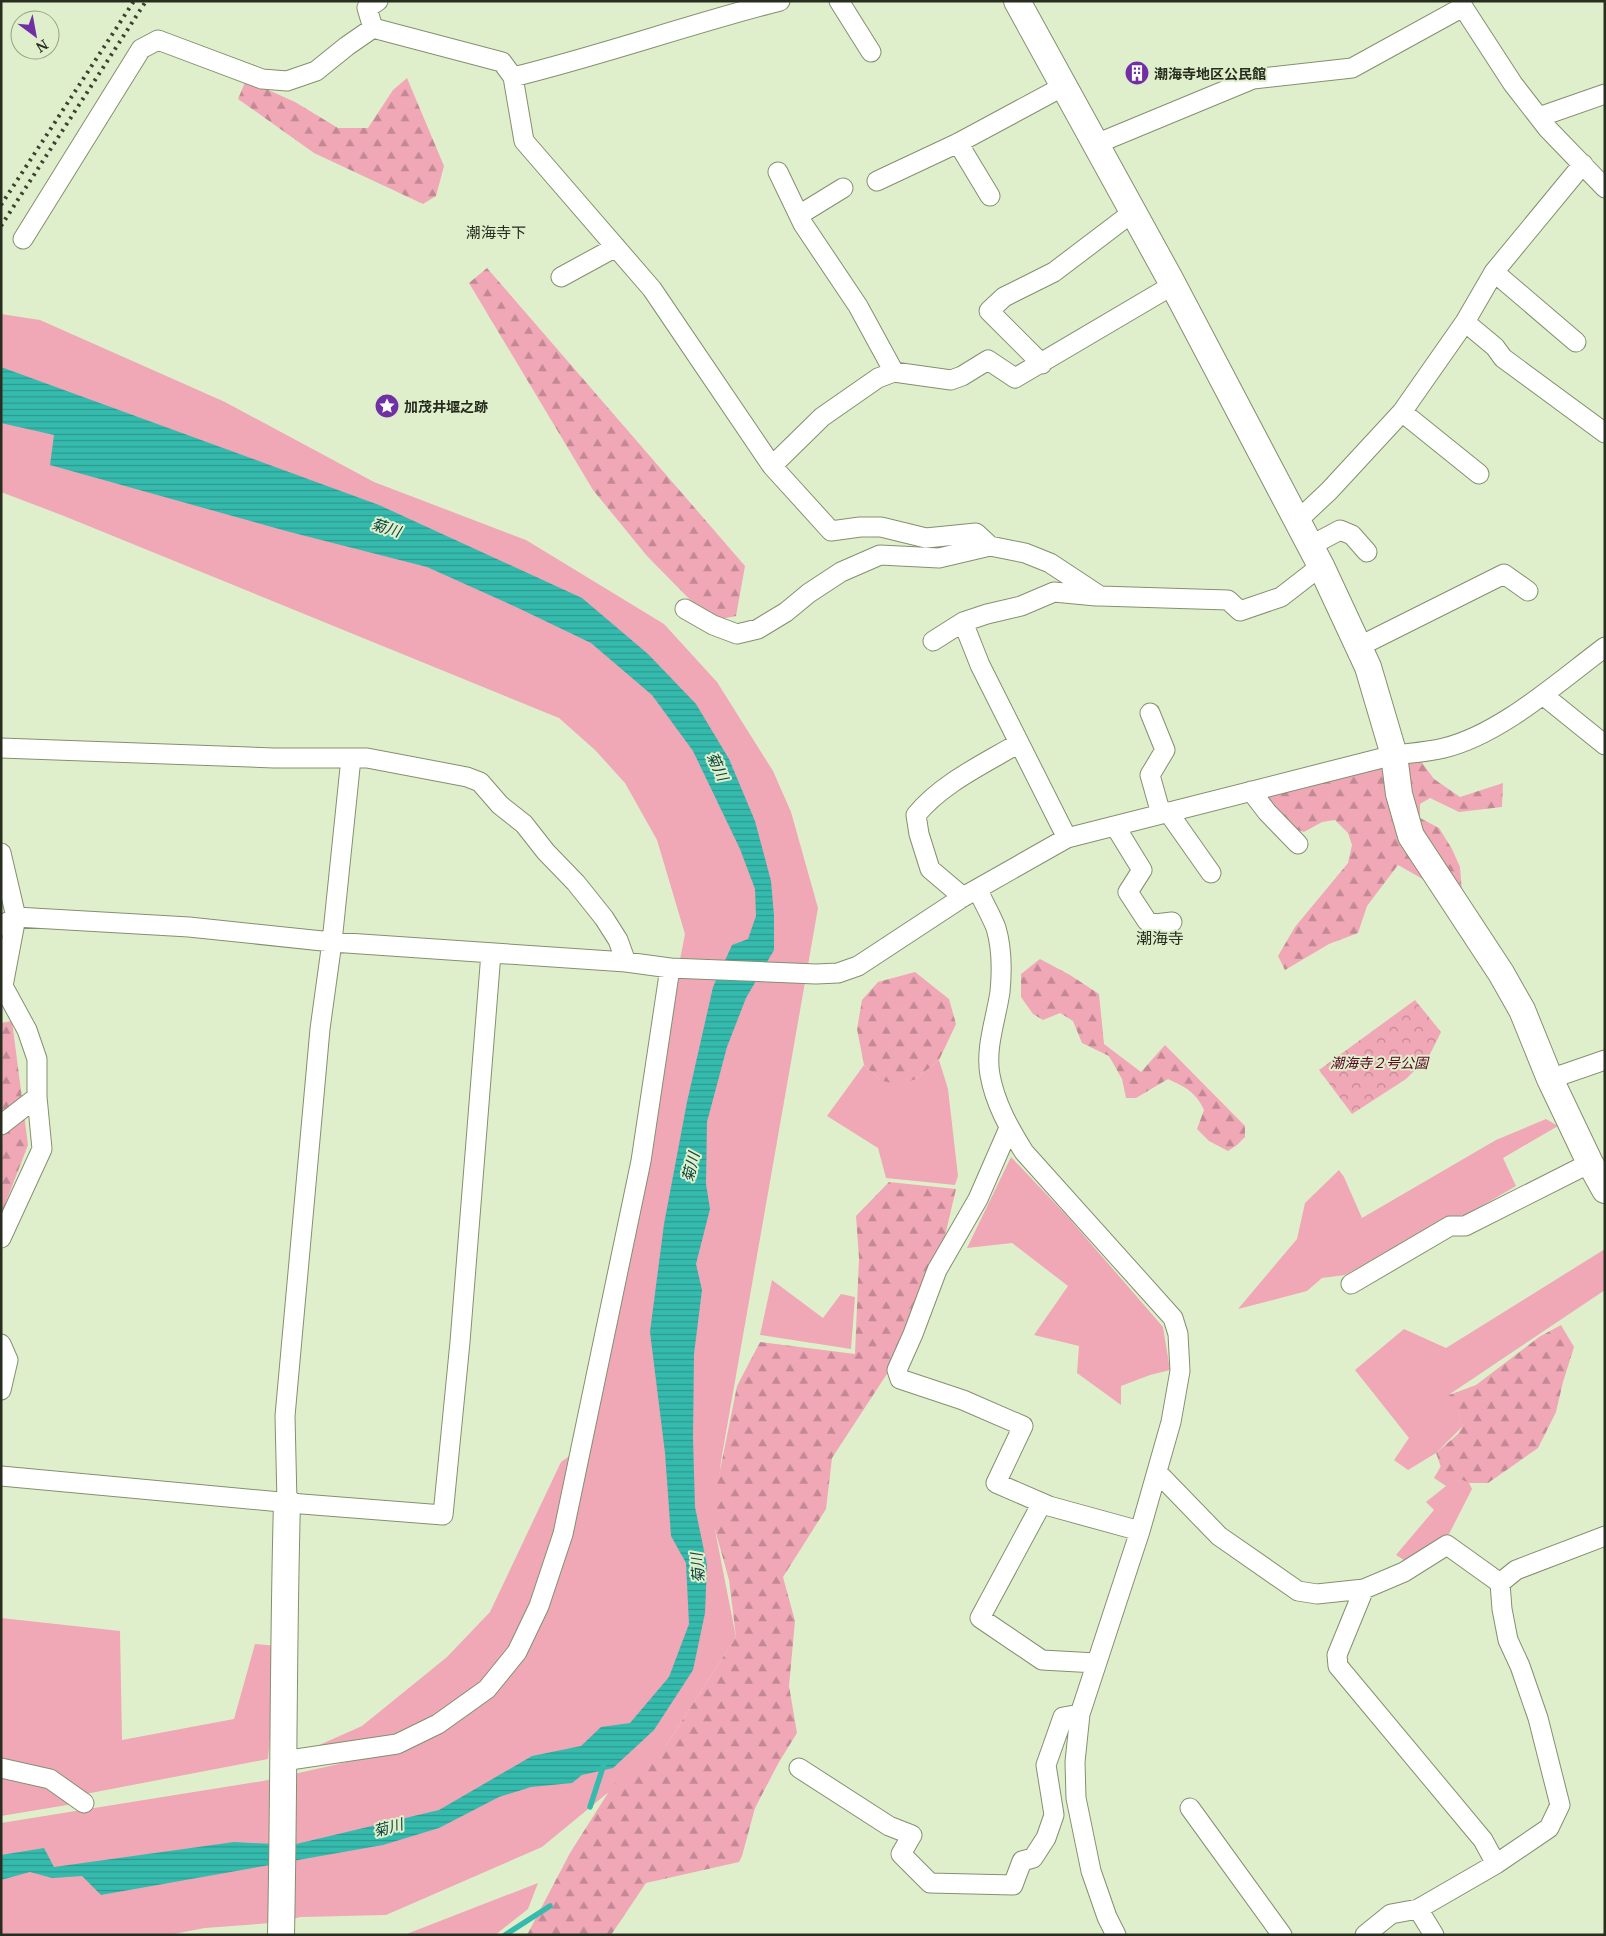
<svg xmlns="http://www.w3.org/2000/svg" width="1606" height="1936" font-family="'Noto Serif','Noto Sans JP',serif">
	<style>
		.green { fill: #f0a7b6 }
		.forest { fill: url(#forest-firs) }
		.park { fill: url(#park-crowns) }
		.water { fill: url(#water-rules) }
		.lines { fill: none; stroke-linecap: round; stroke-linejoin: round }
		.stream { stroke: #35bbae; stroke-width: 5.5 }
		.street-casing { stroke: #83906f; stroke-width: 21 }
		.secondary-casing { stroke: #83906f; stroke-width: 28 }
		.street { stroke: #fff; stroke-width: 19 }
		.secondary { stroke: #fff; stroke-width: 26 }
		.rail { stroke: #3b4231; stroke-width: 4; stroke-dasharray: 2.5 5; stroke-linecap: butt }
		.labels { text-anchor: middle; dominant-baseline: central; stroke-width: 4; stroke-linejoin: round; paint-order: stroke }
		.poi-label { font-size: 14px; font-weight: bold; fill: #272d1f; stroke: #e0efcb; text-anchor: start }
		.park-label { font-size: 14px; font-style: italic; fill: #570425; stroke: #e0efcb }
		.neighbourhood-label { font-size: 15px; fill: #272d1f; stroke: #e0efcb }
		.water-label { font-size: 15px; font-style: italic; fill: #09443f; stroke: #e0efcb }
		.quarter-label { font-size: 16px; fill: #272d1f; stroke: #e0efcb }
	</style>
	<defs>
		<pattern id="forest-firs" width="22" height="20" patternUnits="userSpaceOnUse" patternTransform="scale(1.25)"><rect width="22" height="20" fill="#f0a7b6"/><path d="M5 1l3.5 6h-7zM16 11l3.5 6h-7z" fill="#c28893"/></pattern>
		<pattern id="park-crowns" width="20" height="18" patternUnits="userSpaceOnUse" patternTransform="scale(1.25)"><rect width="20" height="18" fill="#f0a7b6"/><path d="M2 6a3 3 0 1 1 6 0M12 15a3 3 0 1 1 6 0" fill="none" stroke="#c28893"/></pattern>
		<pattern id="water-rules" width="6" height="5" patternUnits="userSpaceOnUse" patternTransform="scale(1.25)"><rect width="6" height="5" fill="#35bbae"/><path d="M0 2.5h6" fill="none" stroke="#2d988d"/></pattern>
	</defs>
	<rect width="100%" height="100%" fill="#e0efcb"/>
	<!-- green -->
	<path class="green" d="M1 314 40 320 225 402 374 482 526 540 664 624 717 682 773 771 791 812 818 908 721 1461 714 1525 736 1637 667 1744 542 1847 386 1915 301 1917 271 1923 205 1928 168 1935H1V1823L263 1781 374 1756 308 1750 362 1726 447 1657 490 1612 561 1462 568 1457 579 1441 637 1180 685 934 657 840 625 783 595 750 559 718 64 516 1 492Z
		M939 1060 948 1089 958 1176 955 1185 886 1178 878 1148 827 1116 864 1065 880 1080 916 1079Z
		M1546 1119 1558 1126 1503 1158 1516 1186 1466 1215 1447 1217 1345 1275 1322 1278 1307 1291 1238 1309 1297 1239 1305 1203 1339 1170 1344 1177 1362 1218 1496 1140Z
		M1011 1157 1067 1216 1163 1327 1170 1370 1150 1375 1121 1386V1405L1077 1373 1079 1346 1034 1335 1068 1286 1012 1243 967 1248Z
		M1605 1249V1290L1450 1394 1463 1426 1436 1453 1408 1470 1394 1460 1409 1438 1355 1370 1404 1329 1446 1348Z
		M772 1280 823 1318 841 1294 855 1297 851 1349 760 1335Z
		M1441 1466 1469 1483 1472 1489 1449 1534 1432 1549 1410 1564 1396 1555 1434 1510 1426 1502 1446 1486 1434 1478Z
		M1 1618 120 1631 122 1740 234 1719 255 1644 278 1646 268 1759 80 1795 1 1763Z
		M1 1771 59 1785 79 1803 1 1816Z
		M538 1883 528 1909 495 1935H404Z"/>
	<!-- forest -->
	<path class="forest" d="M407 78 444 166 436 196 423 204 314 153 238 99 246 80 295 102 338 128H368L393 90Z
		M487 268 745 566 736 616 711 621 647 556 593 490 469 283Z
		M1417 756 1434 779 1460 797 1503 783 1502 807 1459 812 1430 798 1420 804V818L1439 828 1452 849 1460 867 1462 892 1435 886 1398 865 1367 906 1358 933 1329 944 1285 970 1278 956 1295 927 1348 863 1352 845 1348 833 1335 820 1322 822 1304 832 1287 826 1268 808 1269 797 1293 785Z
		M1040 959 1070 975 1099 994 1104 1044 1141 1072 1165 1045 1245 1126V1137L1237 1145 1228 1151 1209 1141 1197 1129 1204 1110C1196 1092 1185 1087 1168 1079L1136 1098H1126L1122 1079 1109 1056 1082 1043 1073 1021 1060 1013 1043 1020 1033 1014 1021 997V974Z
		M915 972 949 999 956 1024 939 1060 916 1079 899 1085 880 1080 864 1065 857 1029 862 1000 878 982Z
		M12 1021 28 1145 1 1215V1023Z
		M889 1182 956 1189 937 1270 913 1334 832 1458 826 1509 783 1577 795 1621 789 1686 797 1733 779 1762 755 1808 742 1856 739 1862 646 1883 611 1935H527L570 1853 613 1785 667 1744 736 1637 729 1580 711 1515 737 1386 760 1342 855 1354 859 1258 856 1216Z
		M1561 1325 1574 1347 1563 1382 1556 1412 1538 1448 1488 1483H1469L1442 1470 1436 1453 1458 1434 1463 1426 1449 1395 1476 1385 1539 1337Z"/>
	<!-- park -->
	<path class="park" d="M1415 1000 1441 1032 1429 1056 1406 1079 1352 1114 1319 1070Z"/>
	<!-- water -->
	<path class="water" d="M1 367 379 505 582 598 648 654 696 704 729 759 755 821 771 881 774 916V950L746 998 727 1047 707 1122 706 1184 710 1209 696 1264 702 1290 694 1354 693 1438 695 1507 707 1565 705 1613 693 1670 654 1730 613 1768 582 1775 572 1783 531 1787 499 1797 439 1828 383 1845 101 1895 82 1876 52 1878 30 1872 1 1880V1855L44 1848 54 1867 234 1842 292 1845 439 1810 532 1756 581 1746 601 1727 630 1723 669 1677 689 1624 686 1563 671 1536 665 1453 650 1332 664 1224 687 1102 713 987 732 945 748 939 756 916 755 889 740 849 693 751 652 695 591 643 516 607 427 567 286 531 50 465 54 435 1 423Z"/>
	<g class="lines">
		<!-- stream -->
		<path class="stream" d="M590 1807 604 1764
			M505 1935 550 1906"/>
		<defs>
			<path id="street" d="M839 1 871 52
				M1461 1 1463 7 1513 84 1548 129 1605 188
				M373 28 367 8 378 1
				M513 77C603 55 690 24 780 1
				M1539 117 1605 94
				M958 143 990 196
				M1096 144 1253 79 1352 68 1463 7
				M778 172 803 224 858 306 894 372
				M877 181 958 143 1064 86
				M799 215 843 188
				M23 239 141 49 158 40 262 79 287 81 316 71 347 46 373 28 502 62 513 77 524 141 652 289 772 466 831 531 860 527H881L926 538 976 533 990 546
				M1494 272 1576 342
				M561 277 616 247
				M1465 322 1495 347 1503 358 1605 433
				M1042 364 989 311 1004 297 1054 272 1133 212
				M1402 412 1479 474
				M772 466 822 417 878 378 894 372 951 380 962 376 988 360 1015 378 1173 285
				M1296 522 1329 491 1402 412 1465 322 1494 272 1583 164
				M1310 546 1340 530 1352 535 1367 552
				M685 609 713 625 737 634 758 629 786 612 809 593 841 572 880 555 939 558 990 546 1025 553 1050 563 1100 596 1228 600 1240 611 1281 597 1321 566
				M933 641 963 622
				M1358 647 1504 574 1528 591
				M1543 695 1605 745
				M1150 713 1165 750 1150 775 1161 814
				M1 748 274 758H367L467 777 480 782 500 805 524 824 546 852 576 883 604 918 618 940 626 962
				M1251 791 1267 812 1298 844
				M1168 812 1211 873
				M1115 826 1142 870 1128 892 1147 921 1155 924 1172 922
				M1067 838 980 665 963 622 987 614 1021 606 1054 592 1096 596
				M1 853 16 917 3 986 27 1030 37 1059V1097L42 1149 1 1238
				M978 890C983 902 991 915 996 928 1002 948 1002 971 1000 992 996 1019 985 1048 990 1075 995 1103 1009 1128 1024 1152L1173 1318 1178 1334 1180 1371 1171 1422 1140 1531 1080 1714 1075 1762 1076 1798 1091 1871 1107 1917 1116 1935
				M963 897 930 869 919 834 916 815C942 783 984 764 1019 743
				M1 926 16 917 189 927 332 942 626 962 670 968 816 974 838 973 858 966 963 897 1067 838 1394 755C1411 753 1428 752 1444 748 1501 734 1558 682 1605 647
				M1550 1079 1605 1060
				M1 1125 37 1097
				M1009 1128 978 1199 937 1270 913 1334 897 1370 900 1379 963 1400 1023 1426 996 1483 1049 1506 1140 1531
				M1351 1284 1450 1226H1465L1590 1163
				M1 1344 8 1360 1 1390
				M1157 1472 1219 1536 1298 1591 1317 1594 1364 1589 1404 1572 1447 1545 1500 1583
				M1 1476 302 1504 443 1515 460 1342 491 953
				M287 1502 285 1416 320 1029 332 942 351 758
				M1042 1503 980 1618 1042 1660 1096 1663
				M1364 1589 1337 1655 1338 1666 1483 1840 1496 1864
				M283 1761 397 1744 438 1724 487 1689 517 1652 539 1606 563 1534 641 1161 670 968
				M1 1768 50 1779 84 1803
				M799 1768 889 1826 912 1835 901 1854 930 1883 1013 1885 1022 1861 1033 1858 1046 1838 1054 1815 1046 1765 1063 1717 1080 1714
				M1190 1808 1282 1935
				M1365 1935 1391 1914 1418 1909
				M1434 1935 1418 1909 1496 1864 1549 1828 1560 1805 1538 1718 1520 1666 1508 1640 1502 1609 1500 1583 1516 1570 1605 1536"/>
			<path id="secondary" d="M1017 1 1170 279 1321 566 1368 667 1394 755 1399 794 1411 836 1501 973 1522 1010 1550 1079 1590 1163 1605 1190
				M281 1935C284 1791 283 1647 287 1502"/>
		</defs>
		<!-- street casing -->
		<use href="#street" class="street-casing"/>
		<!-- secondary casing -->
		<use href="#secondary" class="secondary-casing"/>
		<!-- street -->
		<use href="#street" class="street"/>
		<!-- secondary -->
		<use href="#secondary" class="secondary"/>
		<!-- rail -->
		<path class="rail" d="M1 205 134 1
			M1 226 146 1"/>
	</g>
	<!-- icons -->
	<defs>
		<symbol id="building-disc" viewBox="-11 -11 22 22"><circle r="9.5" fill="#702fa4" stroke="#e0efcb"/><path d="M-4-6H4V6H1V3H-1V6H-4ZM-2.5-4.3h1.7v1.8h-1.7ZM.8-4.3h1.7v1.8H.8ZM-2.5-1h1.7V.8h-1.7ZM.8-1h1.7V.8H.8Z" fill="#fff"/></symbol>
		<symbol id="sight-disc" viewBox="-11 -11 22 22"><circle r="9.5" fill="#702fa4" stroke="#e0efcb"/><path d="M0-6L1.8-2.2L6-1.7L2.9 1.2L3.7 5.4L0 3.3L-3.7 5.4L-2.9 1.2L-6-1.7L-1.8-2.2Z" fill="#fff"/></symbol>
	</defs>
	<g fill-rule="evenodd">
		<use href="#building-disc" x="1123" y="59" width="28" height="28"/>
		<use href="#sight-disc" x="373" y="392" width="28" height="28"/>
	</g>
	<g class="labels">
		<!-- poi labels -->
		<g class="poi-label">
			<text x="1154" y="73">潮海寺地区公民館</text>
			<text x="404" y="406">加茂井堰之跡</text>
		</g>
		<!-- park labels -->
		<g class="park-label">
			<text x="1379" y="1062">潮海寺２号公園</text>
		</g>
		<!-- neighbourhood labels -->
		<g class="neighbourhood-label">
			<text x="496" y="232">潮海寺下</text>
		</g>
		<!-- water labels -->
		<g class="water-label">
			<text transform="translate(386 527) rotate(17)">菊川</text>
			<text transform="translate(718 766) rotate(65)">菊川</text>
			<text transform="translate(690 1167) rotate(-76)">菊川</text>
			<text transform="translate(697 1568) rotate(-95)">菊川</text>
			<text transform="translate(388 1827) rotate(-15)">菊川</text>
		</g>
		<!-- quarter labels -->
		<g class="quarter-label">
			<text x="1160" y="938">潮海寺</text>
		</g>
	</g>
	<!-- border -->
	<rect width="1606" height="1936" fill="none" stroke="#272d1f" stroke-width="5"/>
	<!-- north arrow -->
	<g transform="translate(35 35) rotate(148)"><circle r="24" fill="#e0efcb" stroke="#96a186"/>
	<path d="M0-4L9 19L0 12L-9 19Z" fill="#702fa4"/>
	<text y="-8" font-size="14" font-weight="bold" text-anchor="middle" fill="#272d1f">N</text>
	</g>
</svg>
